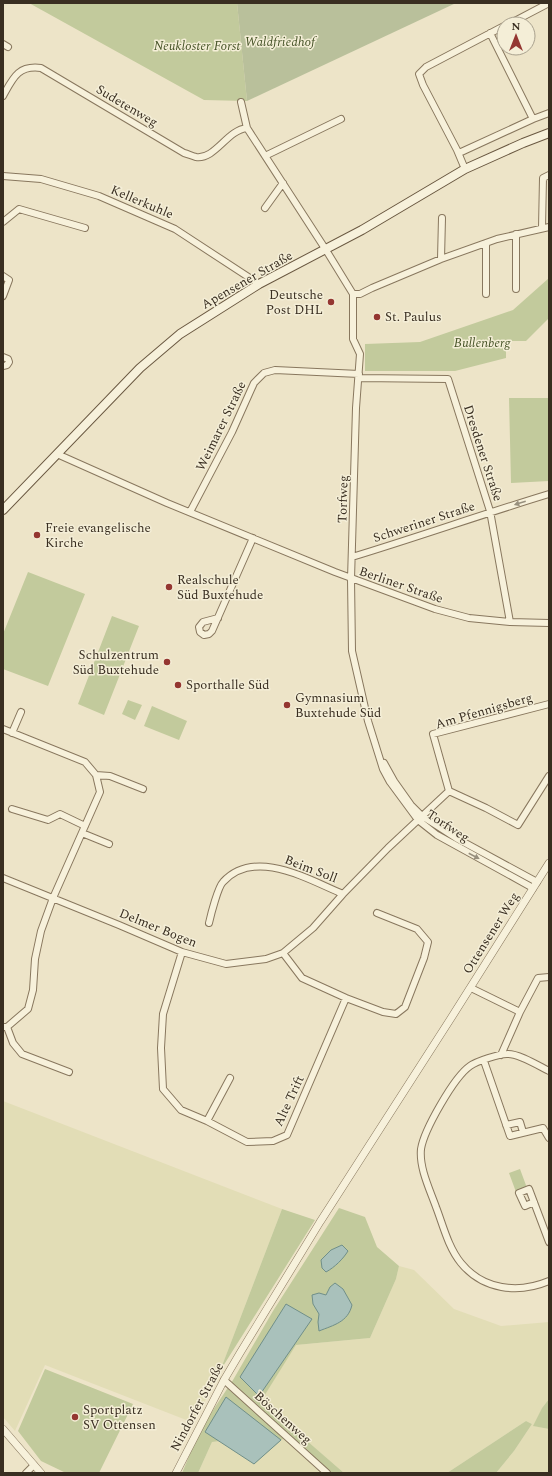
<svg xmlns="http://www.w3.org/2000/svg" width="552" height="1476" font-family="Spectral,serif">
	<style>
		.farmland { fill: #e2ddb6 }
		.green { fill: #c2ca9c }
		.cemetery { fill: #b9c09b }
		.water { fill: #a9c1bb; stroke: #708f89 }
		.lines { fill: none; stroke-linecap: round; stroke-linejoin: round }
		.minor-casing { stroke: #88775e; stroke-width: 8 }
		.tertiary-casing { stroke: #88775e; stroke-width: 8 }
		.secondary-casing { stroke: #6a5841; stroke-width: 10 }
		.minor { stroke: #f7f1db; stroke-width: 6 }
		.tertiary { stroke: #f7f1db; stroke-width: 7 }
		.secondary { stroke: #f7f1db; stroke-width: 8 }
		.oneway { fill: #98907e }
		.poi-dot { fill: #943631; stroke: #f4eed7; stroke-width: 1.5 }
		.labels { text-anchor: middle; dominant-baseline: central; stroke-width: 3; stroke-linejoin: round; paint-order: stroke }
		.park-label { font-size: 13px; font-style: italic; fill: #475428; stroke: #f4eed7 }
		.street-label { font-size: 13px; fill: #392e21; stroke: #f4eed7 }
		.poi-label { font-size: 13px; fill: #392e21; stroke: #f4eed7; text-anchor: start }
	</style>
	<rect width="100%" height="100%" fill="#ede4c8"/>
	<!-- farmland -->
	<path class="farmland" d="M3 1101 282 1209 220 1371 194 1423 45 1365 15 1431 3 1417Z
		M399 1266 414 1270 454 1309 501 1326 549 1322V1399L542 1408 534 1426 549 1429V1473H496L514 1451 532 1424 526 1421 447 1473H344L260 1401 296 1345 370 1338 396 1279Z
		M286 1436 327 1473H198L212 1442Z"/>
	<!-- green -->
	<path class="green" d="M29 3H237L247 101 204 100Z
		M549 278V318L526 341H506V358L455 371H365V344L420 342 513 310Z
		M509 398H549V481L511 483Z
		M28 572 85 594 48 686 3 669V634Z
		M112 616 139 626 104 715 78 704Z
		M128 700 142 705 135 720 122 714Z
		M152 706 187 721 179 740 144 726Z
		M520 1169 527 1188 516 1192 509 1173Z
		M339 1208 365 1217 377 1247 399 1266 396 1279 370 1338 296 1345 261 1401 344 1473H327L286 1436 254 1464 221 1441 212 1442 198 1473H182L201 1428 233 1380 273 1311Z
		M282 1209 315 1220 220 1371Z
		M45 1369 133 1404 99 1473H66L41 1461 18 1431Z
		M549 1399V1429L533 1426 542 1408Z
		M526 1421 532 1424 514 1451 496 1473H447Z"/>
	<!-- cemetery -->
	<path class="cemetery" d="M237 3H456L247 101Z"/>
	<!-- water -->
	<path class="water" d="M342 1245 348 1251C343 1259 335 1267 326 1272L322 1268 321 1260 331 1250Z
		M335 1283 343 1289 352 1305C348 1322 334 1325 319 1331L318 1322 319 1314 313 1304 312 1295 319 1293 326 1295 330 1287Z
		M286 1304 312 1319 259 1396 240 1377Z
		M226 1397 281 1440 254 1464 205 1432Z"/>
	<g class="lines">
		<defs>
			<path id="minor" d="M509 24 549 3
				M490 33 533 119
				M3 44 8 47
				M3 96C13 78 18 65 41 68L184 153C188 154 192 156 196 157 215 160 227 130 247 128
				M241 102 247 128 326 250 353 294V339L360 354 356 408 351 579 352 651 368 721 383 769 390 782 418 820 437 835 533 888
				M459 153 533 119 549 113
				M265 156 341 119
				M465 169 457 150 423 85 419 74 426 67 504 26
				M3 176 41 179 99 196 175 229 259 284
				M265 208 283 183
				M3 222 19 209 85 228
				M542 228 543 178 549 175
				M516 234V289
				M441 259 442 218
				M3 276 9 280 3 296
				M353 294H360L372 288 441 259 497 239 549 227
				M486 294V243
				M3 357 8 359 9 362 7 365 3 366
				M359 378 448 379 490 511 510 622
				M57 454 167 503 335 572 435 609 469 618 510 622 549 623
				M190 512 232 432 254 383 264 373 275 370 359 374
				M352 557C418 537 483 514 549 494
				M218 618 203 622 199 627 200 632 204 635 209 634 212 631 253 538
				M549 704 433 734 449 791 486 808 518 825 549 776
				M3 729 85 762 96 775 100 792 53 898 41 931 35 959 33 990 28 1009 7 1027H3
				M12 733 21 712
				M384 763 394 781 411 805 422 816 456 838 537 882
				M96 775 110 776 143 789
				M12 809 48 820 60 814 85 826
				M82 833 109 844
				M3 878 119 925 182 952 226 964 266 959 283 953 313 928 343 894 388 848 449 791
				M209 923C211 914 218 887 223 882 255 847 309 880 343 894
				M182 952 163 1014 161 1048 163 1089 181 1110 207 1121 247 1142 273 1141 287 1135 346 998
				M283 953 302 978 346 998 383 1012 396 1014 405 1007 424 958 428 942 417 929 377 913
				M471 988 520 1012 501 1055
				M520 1012 538 978 549 977
				M7 1027 13 1043 22 1054 69 1072
				M484 1061 510 1136 543 1128 549 1138
				M549 1071C539 1066 518 1053 507 1054 499 1054 477 1061 470 1066 454 1077 424 1130 421 1149 419 1168 430 1190 436 1207 443 1225 448 1247 461 1263 483 1290 518 1294 549 1281
				M207 1121 230 1078
				M506 1125 520 1122 523 1132
				M534 1202 525 1206 519 1193 529 1189 549 1242
				M224 1380 327 1473
				M26 1473 34 1465"/>
			<path id="tertiary" d="M3 1429 41 1473
				M176 1473 224 1380 240 1353 320 1222 453 1015 549 863"/>
			<path id="secondary" d="M3 510 140 368 180 334 259 284 362 230 465 169 523 143 549 133"/>
		</defs>
		<!-- minor casing -->
		<use href="#minor" class="minor-casing"/>
		<!-- tertiary casing -->
		<use href="#tertiary" class="tertiary-casing"/>
		<!-- secondary casing -->
		<use href="#secondary" class="secondary-casing"/>
		<!-- minor -->
		<use href="#minor" class="minor"/>
		<!-- tertiary -->
		<use href="#tertiary" class="tertiary"/>
		<!-- secondary -->
		<use href="#secondary" class="secondary"/>
	</g>
	<!-- one-way arrows -->
	<defs><path id="oneway-solid" d="M-6-.8H1V-3.2L6.5 0L1 3.2V.8H-6Z"/></defs>
	<g class="oneway">
		<use href="#oneway-solid" transform="translate(520 503) rotate(163)"/>
		<use href="#oneway-solid" transform="translate(474 856) rotate(28)"/>
	</g>
	<!-- markers -->
	<g class="poi-dot">
		<circle cx="331" cy="302" r="4"/>
		<circle cx="377" cy="317" r="4"/>
		<circle cx="37" cy="535" r="4"/>
		<circle cx="169" cy="587" r="4"/>
		<circle cx="167" cy="662" r="4"/>
		<circle cx="178" cy="685" r="4"/>
		<circle cx="287" cy="705" r="4"/>
		<circle cx="75" cy="1417" r="4"/>
	</g>
	<g class="labels">
		<!-- park labels -->
		<g class="park-label">
			<text x="280" y="42">Waldfriedhof</text>
			<text x="197" y="46">Neukloster Forst</text>
			<text x="482" y="343">Bullenberg</text>
		</g>
		<!-- street labels -->
		<g class="street-label">
			<text transform="translate(127 106) rotate(31)">Sudetenweg</text>
			<text transform="translate(142 202) rotate(23)">Kellerkuhle</text>
			<text transform="translate(247 280) rotate(-30)">Apensener Straße</text>
			<text transform="translate(221 426) rotate(-64)">Weimarer Straße</text>
			<text transform="translate(483 453) rotate(72)">Dresdener Straße</text>
			<text transform="translate(343 499) rotate(-88)">Torfweg</text>
			<text transform="translate(424 522) rotate(-18)">Schweriner Straße</text>
			<text transform="translate(401 585) rotate(19)">Berliner Straße</text>
			<text transform="translate(484 711) rotate(-16)">Am Pfennigsberg</text>
			<text transform="translate(448 826) rotate(33)">Torfweg</text>
			<text transform="translate(311 869) rotate(21)">Beim Soll</text>
			<text transform="translate(158 928) rotate(22)">Delmer Bogen</text>
			<text transform="translate(491 933) rotate(-58)">Ottensener Weg</text>
			<text transform="translate(289 1101) rotate(-65)">Alte Trift</text>
			<text transform="translate(197 1407) rotate(-62)">Nindorfer Straße</text>
			<text transform="translate(283 1418) rotate(42)">Böschenweg</text>
		</g>
		<!-- poi labels -->
		<g class="poi-label">
			<text x="323" y="295" text-anchor="end">Deutsche<tspan x="323" dy="15">Post DHL</tspan></text>
			<text x="385" y="317">St. Paulus</text>
			<text x="45" y="528">Freie evangelische<tspan x="45" dy="15">Kirche</tspan></text>
			<text x="177" y="580">Realschule<tspan x="177" dy="15">Süd Buxtehude</tspan></text>
			<text x="159" y="655" text-anchor="end">Schulzentrum<tspan x="159" dy="15">Süd Buxtehude</tspan></text>
			<text x="186" y="685">Sporthalle Süd</text>
			<text x="295" y="698">Gymnasium<tspan x="295" dy="15">Buxtehude Süd</tspan></text>
			<text x="83" y="1410">Sportplatz<tspan x="83" dy="15">SV Ottensen</tspan></text>
		</g>
	</g>
	<!-- border -->
	<rect width="552" height="1476" fill="none" stroke="#392e21" stroke-width="8"/>
	<!-- north arrow -->
	<g transform="translate(516 36)"><circle r="19" fill="#f4eed7" stroke="#a9a18e"/>
	<path d="M0-3L7 15L0 10L-7 15Z" fill="#943631"/>
	<text y="-6" font-size="11" font-weight="bold" text-anchor="middle" fill="#392e21">N</text>
	</g>
</svg>
